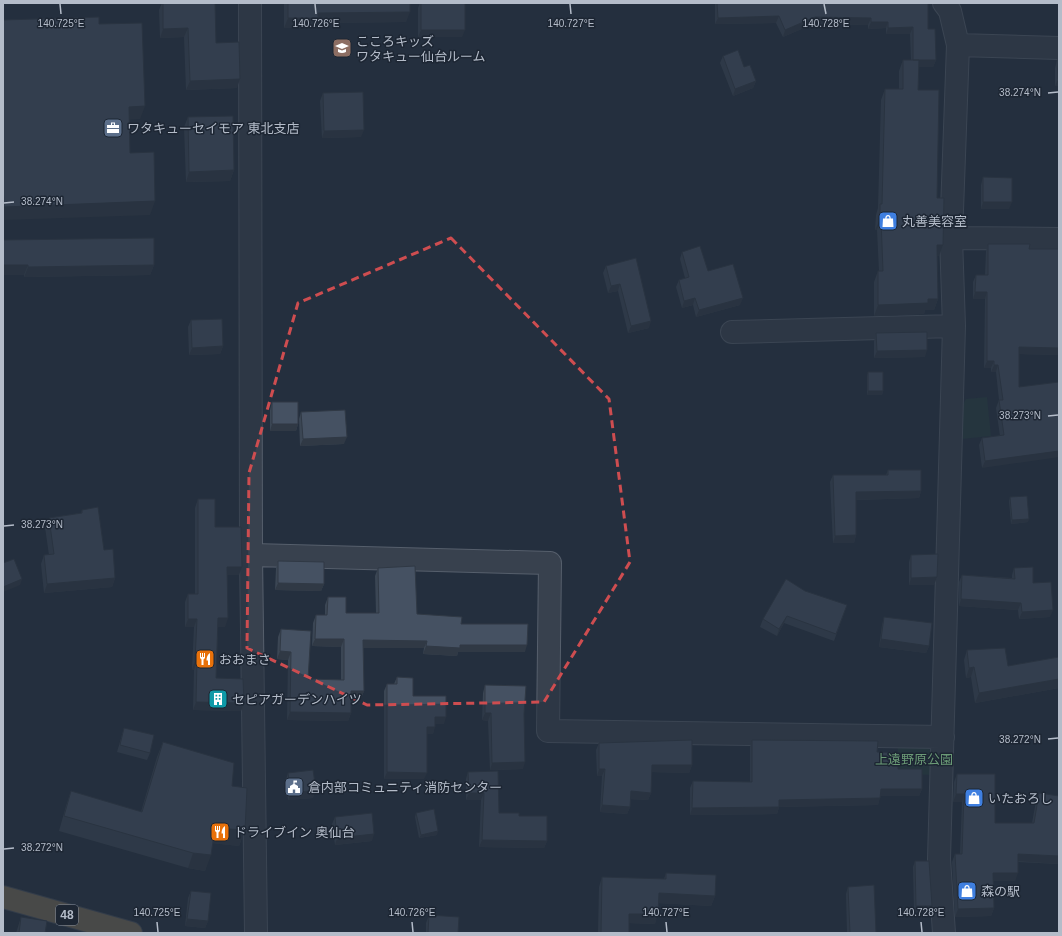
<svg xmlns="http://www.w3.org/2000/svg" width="1062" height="936" font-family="Arial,'Noto Sans JP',sans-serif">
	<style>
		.green { fill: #263c3f }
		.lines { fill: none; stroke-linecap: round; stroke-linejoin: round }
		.minor-casing { stroke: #565f6c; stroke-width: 24 }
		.highway-casing { stroke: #434c59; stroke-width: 24 }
		.minor { stroke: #38414e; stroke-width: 22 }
		.highway { stroke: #746855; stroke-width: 22 }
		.wall { fill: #3b4654 }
		.shaded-wall { fill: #303945 }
		.building { fill: #455162; stroke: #303945 }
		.marked { fill: none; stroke: #ce4d50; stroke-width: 3; stroke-dasharray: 8 5; stroke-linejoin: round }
		.ticks { fill: none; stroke: #b4bcc9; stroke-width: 1.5 }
		.labels { text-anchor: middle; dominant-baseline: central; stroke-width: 3; stroke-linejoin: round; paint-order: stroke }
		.shield { fill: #1d2633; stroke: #878f9c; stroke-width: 1 }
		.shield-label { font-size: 12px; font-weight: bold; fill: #b4bcc9 }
		.poi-label { font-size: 13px; fill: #b4bcc9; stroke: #1d2633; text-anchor: start }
		.park-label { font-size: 13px; fill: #6b9a76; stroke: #1d2633 }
		.ticks-label { font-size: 10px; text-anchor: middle; fill: #b4bcc9; stroke: #1d2633; stroke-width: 3; stroke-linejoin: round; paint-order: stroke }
	</style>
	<rect width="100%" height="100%" fill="#242f3e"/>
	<!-- green -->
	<path class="green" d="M987 397 991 436 962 439 959 411 966 399Z
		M898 741 920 742 934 753V775L897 774Z"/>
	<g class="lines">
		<defs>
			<path id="minor" d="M250 3 251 555 256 933
				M958 45 1059 48
				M951 238 1059 239
				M732 332 954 326
				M251 555 550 563 548 731 943 737
				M944 933 939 859 954 326 951 238 958 45 950 11 944 3"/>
			<path id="highway" d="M3 897 131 933"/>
		</defs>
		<!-- minor casing -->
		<use href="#minor" class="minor-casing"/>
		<!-- highway casing -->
		<use href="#highway" class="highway-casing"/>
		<!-- minor -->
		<use href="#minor" class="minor"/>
		<!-- highway -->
		<use href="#highway" class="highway"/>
	</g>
	<!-- wall -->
	<path class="wall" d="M162 3H163L216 43 237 88 186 90 184 37 160 38 159 10Z
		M284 3H410L406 22 316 23 315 28H284Z
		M420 3H465L462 37H418V8Z
		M715 3H928V29L936 60 933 67H919L918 90 937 198 943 245 939 256H937L938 299 934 310H925L924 314 874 316V282L878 271H879L877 230H875L876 215 878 208 881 100 885 89H899V71L903 60H911L910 34H886V28L868 29V25L813 24 783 37 776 23 715 24Z
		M723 56 744 67 756 81 753 88 733 96 720 63Z
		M1057 60H1059V86H1055V68Z
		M323 93 361 137 322 138 320 101Z
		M188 117 234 170 230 181 186 182 184 127Z
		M983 177 1009 209H981V185Z
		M3 240 154 265 150 275 24 277V275Z
		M988 244 1029 249H1059V355L1019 354V387L1059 382 982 468 979 445 982 438 1000 436 996 408 999 400 996 372H991V368H984L985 299H973V282L976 275H985L986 251Z
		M682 252 708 271 740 305 696 317 693 305 682 308 676 287 679 280 685 278 680 259Z
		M636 258 649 328 628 333 618 291 608 293 603 273 606 266Z
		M191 320 223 346 220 354 189 355 188 327Z
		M876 333 925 357 874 358V341Z
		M868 372 883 391 882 395H867V376Z
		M272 402 298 424 296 431H270V410Z
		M301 412 344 444 300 446 299 419Z
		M888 470 921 491 919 498 856 500V535L854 543H833L830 482 833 475H886Z
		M1010 497 1028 522 1011 524 1009 501Z
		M198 499 215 527 239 575H227L225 627H218L216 678 244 703 241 711 193 710 194 670 192 669 194 627H185V602L188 594H195V508Z
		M82 510 104 550 115 578 112 587 44 593 41 564 44 555H49L45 527 49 518 81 513Z
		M911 555 937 577 934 585H909V562Z
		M278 561 324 584 321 591 275 590 276 568Z
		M378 568 417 614 461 624 525 652H458L457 656 423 654 424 648H363L364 691 361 698H351V713L348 721 287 720 288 660 277 659 278 637 281 629 308 679 341 680V647L312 646 313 623 316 615H325V605L328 597 346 613H376L375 576Z
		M1014 568 1033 583 1050 617 1019 619 1018 610 959 606V582L962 575 1012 578V575Z
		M805 591 847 605 834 641 784 623 777 636 760 627 763 619Z
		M884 617 929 646 926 653 879 647 882 625Z
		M967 650 1008 666 1059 657V688L975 703 971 677 966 678 964 660Z
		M397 677 413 696 444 724H435L433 734H427L424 779H384V691L387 684H394Z
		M485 685 524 714 523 769 490 770 488 721 482 720 483 693Z
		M124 728 150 753 147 760 117 752Z
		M752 740 877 752 922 789 919 796H880L878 805 779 807 777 814 690 815V788L693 781 750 782V747Z
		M163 742 232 786 245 830 239 846 213 843 205 871 188 868 59 831 66 806 71 791 141 812 157 757Z
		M599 743 692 765 689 773 651 772V793L648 800 630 799V807L627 814 600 812 602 776H597L596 750Z
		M468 772 499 813 519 816 547 841 544 848 479 847 481 800H466V779Z
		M288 773 313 798 288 800 286 780Z
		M957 774 995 823H1032L1036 801 1039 793 1059 864 1018 862 1015 881H993L994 908 991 916 955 917 952 862 955 854H960L962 802H953L954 782Z
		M416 813 437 835 419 838 415 817Z
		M335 817 372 841 335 845 332 824Z
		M915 861 930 912H914L913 867Z
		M666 873 715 896 711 906 659 903 655 924 629 923V933H598L599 887 602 877 664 879Z
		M848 887 876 933H847L846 894Z
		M191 891 208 921 205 928 185 926 188 898Z
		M429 915 458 933H426V923Z
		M21 917 45 933H16L17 930Z"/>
	<!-- shaded-wall -->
	<path class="shaded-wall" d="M410 12 406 22 316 23 315 28H284L288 18 318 13Z
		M779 16 776 23 715 24 718 18Z
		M815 17 871 18 868 25 813 24 783 37 785 30Z
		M871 22H888L886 28 868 29Z
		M913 27 910 34H886L888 28Z
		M188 28 184 37 160 38 163 29Z
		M421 30H465L462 37H418Z
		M913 60H936L933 67H911Z
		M240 79 237 88 186 90 190 81Z
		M1058 79H1059V86H1055Z
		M756 81 753 88 733 96 735 89Z
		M145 106 140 119 124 120 129 107Z
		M364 130 361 137 322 138 324 131Z
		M234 170 230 181 186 182 189 172Z
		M155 201 150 215 3 220V208L4 207Z
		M983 202H1012L1009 209H981Z
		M880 219H881L877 230H875Z
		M937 245H943L939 256H933Z
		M3 265H28L24 275H3Z
		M154 265 150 275 24 277 28 267Z
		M620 284 618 291 608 293 611 286Z
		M975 292H987L985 299H973Z
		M695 298 693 305 682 308 684 301Z
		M743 298 740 305 696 317 699 310Z
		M928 299H938L934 310H925L924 314 874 316 878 305Z
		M651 321 649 328 628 333 631 326Z
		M223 346 220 354 189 355 192 348Z
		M1019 347 1059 348V355L1017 354Z
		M927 350 925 357 874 358 877 351Z
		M987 361H994L991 368H984Z
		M994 365H998L996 372H991Z
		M868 391H883L882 395H867Z
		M272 424H298L296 431H270Z
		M347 437 344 444 300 446 303 439Z
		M1059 451V457L982 468 985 461Z
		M921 491 919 498 853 500 856 492Z
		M1029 519 1028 522 1011 524 1012 520Z
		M856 535 854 543H833L835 536Z
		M227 567H242L239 575H224Z
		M937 577 934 585H909L911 578Z
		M115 578 112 587 44 593 47 584Z
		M22 579 20 585 3 592V587Z
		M278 583 324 584 321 591 275 590Z
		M961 599 1021 603 1018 610 959 606Z
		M1053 610 1050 617 1019 619 1022 612Z
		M787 616 784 623 777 636 779 629Z
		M218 618H228L225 627H215Z
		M188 619H197L194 627H185Z
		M315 639H344L341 647 312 646Z
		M881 639 929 646 926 653 879 647Z
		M363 640 427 641 424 648H360Z
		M460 645H527L525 652H458L457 656 423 654 426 646Z
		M280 651 291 652 288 660 277 659Z
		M195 661H197L194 670 192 669Z
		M974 667 971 677 966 678 969 668Z
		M1059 679V688L975 703 979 693Z
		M351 691H364L361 698H348Z
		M196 702 244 703 241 711 193 710Z
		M290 712 351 713 348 721 287 720Z
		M485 713H491L488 721 482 720Z
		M435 717H446L444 724H433Z
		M427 727H435L433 734H425Z
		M525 762 523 769 490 770 492 763Z
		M652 765H692L689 773 649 772Z
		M599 769H605L602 776H597Z
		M387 772 427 773 424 779H384Z
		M881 789H922L919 796H878Z
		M316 790 313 798 288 800 291 793Z
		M631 791 651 793 648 800 628 799Z
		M469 793H484L481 800H466Z
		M956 794H964L962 802H953Z
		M880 798 878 805 777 807 779 800Z
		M602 805 630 807 627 814 600 812Z
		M779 807 777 814 690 815 692 808Z
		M215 828 245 830 239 846 210 843Z
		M438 831 437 835 419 838 421 835Z
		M374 834 372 841 335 845 337 838Z
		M482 840 547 841 544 848 479 847Z
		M193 853 211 855 205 871 188 868Z
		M1018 854 1059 856V864L1015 861Z
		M993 873H1018L1015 881H990Z
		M659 893 715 896 711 906 655 903Z
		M916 906H932L930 912H914Z
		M994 908 991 916 955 917 958 909Z
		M629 914H658L655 924 626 923Z
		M187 919 208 921 205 928 185 926Z"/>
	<!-- building -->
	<path class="building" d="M163 3H215L216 43 239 42 240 79 190 81 188 28 163 29Z
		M288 3H410V12L318 13V18H288Z
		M421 3H465V30H421Z
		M717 3H928V29H935L936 60H913V27L888 28V22H871V18L815 17 785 30 779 16 718 18Z
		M99 17V24L142 23 145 106 129 107 130 153 154 152 155 201 4 207 3 182V20Z
		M738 50 744 67 750 65 756 81 735 89 723 56Z
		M903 60H919L918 90H939L937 198H944L943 245H937L938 299H928V303L878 305V271H883L881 219H880V204H882L885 89H903Z
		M1057 60H1059V79H1058Z
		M363 92 364 130 324 131 323 93Z
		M233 116 234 170 189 172 188 117Z
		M983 177 1012 178V202H983Z
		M154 238V265L28 267V265H3V240Z
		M988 244H1030L1029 249H1059V348L1019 347V387L1059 382V451L985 461 982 438 1004 435 999 400H1003L998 365H994V361H987V292H975L976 275H988Z
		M700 246 708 271 733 264 743 298 699 310 695 298 684 301 679 280 689 277 682 252Z
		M636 258 651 321 631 326 620 284 611 286 606 266Z
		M222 319 223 346 192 348 191 320Z
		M927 332V350L877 351 876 333Z
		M868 372H883V391H868Z
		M272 402H298V424H272Z
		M345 410 347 437 303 439 301 412Z
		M888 470H921V491L856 492V535L835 536 833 475H888Z
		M1027 496 1029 519 1012 520 1010 497Z
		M198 499H215V527H241L242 567H227L228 618H218L216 678 243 679 244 703 196 702 197 661H195L197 619H188V594H198Z
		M98 507 104 550 113 549 115 578 47 584 44 555 54 554 49 518 82 513V510Z
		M938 554 937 577 911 578V555Z
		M14 559 22 579 3 587V563Z
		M278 561 324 562V584L278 583Z
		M415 566 417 614 462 617 461 624H528L527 645H460V648L426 646 427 641 363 640 364 691H351V713L290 712 291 652 280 651 281 629 311 631 308 679 344 680V639H315L316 615H327L328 597H346V613H379L378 568Z
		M1033 567V583L1051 582 1053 610 1022 612 1021 603 961 599 962 575 1015 579 1014 568Z
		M786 579 805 591 847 605 836 634 787 616 779 629 763 619Z
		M884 617 932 623 929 646 881 639Z
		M1005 648 1008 666 1059 657V679L979 693 974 667 969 668 967 650Z
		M397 677 413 678V696H446V717H435V727H427V773L387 772V684H397Z
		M485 685 526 686 524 714 525 762 492 763 491 713H485Z
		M124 728 154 735 150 753 120 745Z
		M692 740V765H652L651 793 631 791 630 807 602 805 605 769H599V743Z
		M752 740 878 741 877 752 898 753V769H922V789H881L880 798 779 800V807L692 808 693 781 752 782Z
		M163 742 234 763 232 786 247 788 245 830 215 828 211 855 193 853 64 816 71 791 142 812Z
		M313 770 316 790 291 793 288 773Z
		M498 771 499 813H519V816H547V841L482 840 484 793H469L468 772Z
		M957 774H995V823H1034L1039 793 1059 796V856L1018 854V873H993L994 908 958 909 955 854H962L964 794H956Z
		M434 809 438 831 421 835 416 813Z
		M372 813 374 834 337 838 335 817Z
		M915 861H929L932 906H916Z
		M666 873 716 875 715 896 659 893 658 914H629V933H601L602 877 666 879Z
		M874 885 876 933H850L848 887Z
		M191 891 211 893 208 921 187 919Z
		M429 915 459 917 458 933H428Z
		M21 917 47 921 45 933H19Z"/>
	<!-- marked area -->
	<path d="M0 0H1062V936H0ZM451 238 609 399 630 562 544 702 367 705 247 648 249 473 298 303Z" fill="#242f3e" fill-opacity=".55" fill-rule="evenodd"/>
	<path class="marked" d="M451 238 609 399 630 562 544 702 367 705 247 648 249 473 298 303Z"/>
	<!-- ticks -->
	<path class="ticks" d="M60 4 61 14M315 4 316 14M570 4 571 14M824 4 826 14M1048 93 1058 92M4 203 14 202M1048 416 1058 415M4 526 14 525M1048 739 1058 738M4 849 14 848M157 922 158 932M412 922 413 932M666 922 667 932M921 922 922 932"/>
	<!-- icons -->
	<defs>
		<symbol id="school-square" viewBox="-11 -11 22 22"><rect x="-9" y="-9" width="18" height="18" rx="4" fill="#8d6e63" stroke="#1d2633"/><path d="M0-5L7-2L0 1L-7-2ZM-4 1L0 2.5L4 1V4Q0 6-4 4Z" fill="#fff"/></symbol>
		<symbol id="office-square" viewBox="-11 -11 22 22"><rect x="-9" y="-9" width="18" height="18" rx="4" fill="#5c6f8a" stroke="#1d2633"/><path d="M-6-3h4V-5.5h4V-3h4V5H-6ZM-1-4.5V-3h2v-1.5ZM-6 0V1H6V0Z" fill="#fff"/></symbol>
		<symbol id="shop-square" viewBox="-11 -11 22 22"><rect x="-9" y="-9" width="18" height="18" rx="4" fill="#3f7fe0" stroke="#1d2633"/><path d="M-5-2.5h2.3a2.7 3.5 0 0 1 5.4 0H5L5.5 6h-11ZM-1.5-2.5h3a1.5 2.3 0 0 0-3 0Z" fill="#fff"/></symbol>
		<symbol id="restaurant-square" viewBox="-11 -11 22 22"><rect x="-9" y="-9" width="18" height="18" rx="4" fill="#e8710a" stroke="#1d2633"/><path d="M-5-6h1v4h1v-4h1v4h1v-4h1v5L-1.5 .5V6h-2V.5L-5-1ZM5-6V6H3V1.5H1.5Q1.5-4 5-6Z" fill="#fff"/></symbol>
		<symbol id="building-square" viewBox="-11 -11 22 22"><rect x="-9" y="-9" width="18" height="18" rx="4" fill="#0f9aa8" stroke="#1d2633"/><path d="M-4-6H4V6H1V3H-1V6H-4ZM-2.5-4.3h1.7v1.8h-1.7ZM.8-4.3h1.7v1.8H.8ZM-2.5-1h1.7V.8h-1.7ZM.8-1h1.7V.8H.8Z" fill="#fff"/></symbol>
		<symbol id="civic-square" viewBox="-11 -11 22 22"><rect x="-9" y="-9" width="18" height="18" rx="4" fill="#5c6f8a" stroke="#1d2633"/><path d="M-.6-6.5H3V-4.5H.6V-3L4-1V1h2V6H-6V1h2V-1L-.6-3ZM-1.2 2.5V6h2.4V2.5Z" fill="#fff"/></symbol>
	</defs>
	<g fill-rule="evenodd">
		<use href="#school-square" x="331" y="37" width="22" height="22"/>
		<use href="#office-square" x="102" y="117" width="22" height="22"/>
		<use href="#shop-square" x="877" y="210" width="22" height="22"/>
		<use href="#restaurant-square" x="194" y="648" width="22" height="22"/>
		<use href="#building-square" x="207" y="688" width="22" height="22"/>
		<use href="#civic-square" x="283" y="776" width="22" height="22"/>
		<use href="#shop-square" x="963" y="787" width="22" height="22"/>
		<use href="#restaurant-square" x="209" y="821" width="22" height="22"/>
		<use href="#shop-square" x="956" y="880" width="22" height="22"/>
	</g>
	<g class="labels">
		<!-- shield labels -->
		<rect class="shield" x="56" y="905" width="22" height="20" rx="3"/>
		<g class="shield-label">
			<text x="67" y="915">48</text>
		</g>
		<!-- poi labels -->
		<g class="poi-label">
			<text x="356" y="41">こころキッズ<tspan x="356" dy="15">ワタキュー仙台ルーム</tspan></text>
			<text x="127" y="128">ワタキューセイモア 東北支店</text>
			<text x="902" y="221">丸善美容室</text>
			<text x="219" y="659">おおまさ</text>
			<text x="232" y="699">セピアガーデンハイツ</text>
			<text x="308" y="787">倉内部コミュニティ消防センター</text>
			<text x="988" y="798">いたおろし</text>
			<text x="234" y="832">ドライブイン 奥仙台</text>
			<text x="981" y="891">森の駅</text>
		</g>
		<!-- park labels -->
		<g class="park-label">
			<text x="914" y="759">上遠野原公園</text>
		</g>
	</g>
	<g class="ticks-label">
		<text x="61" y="27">140.725°E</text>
		<text x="316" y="27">140.726°E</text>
		<text x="571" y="27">140.727°E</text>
		<text x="826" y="27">140.728°E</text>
		<text x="1020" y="96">38.274°N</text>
		<text x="42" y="205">38.274°N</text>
		<text x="1020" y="419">38.273°N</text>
		<text x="42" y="528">38.273°N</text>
		<text x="1020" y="743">38.272°N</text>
		<text x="42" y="851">38.272°N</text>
		<text x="157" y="916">140.725°E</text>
		<text x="412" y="916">140.726°E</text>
		<text x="666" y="916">140.727°E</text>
		<text x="921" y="916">140.728°E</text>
	</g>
	<!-- border -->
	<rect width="1062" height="936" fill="none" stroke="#b4bcc9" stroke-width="8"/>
</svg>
